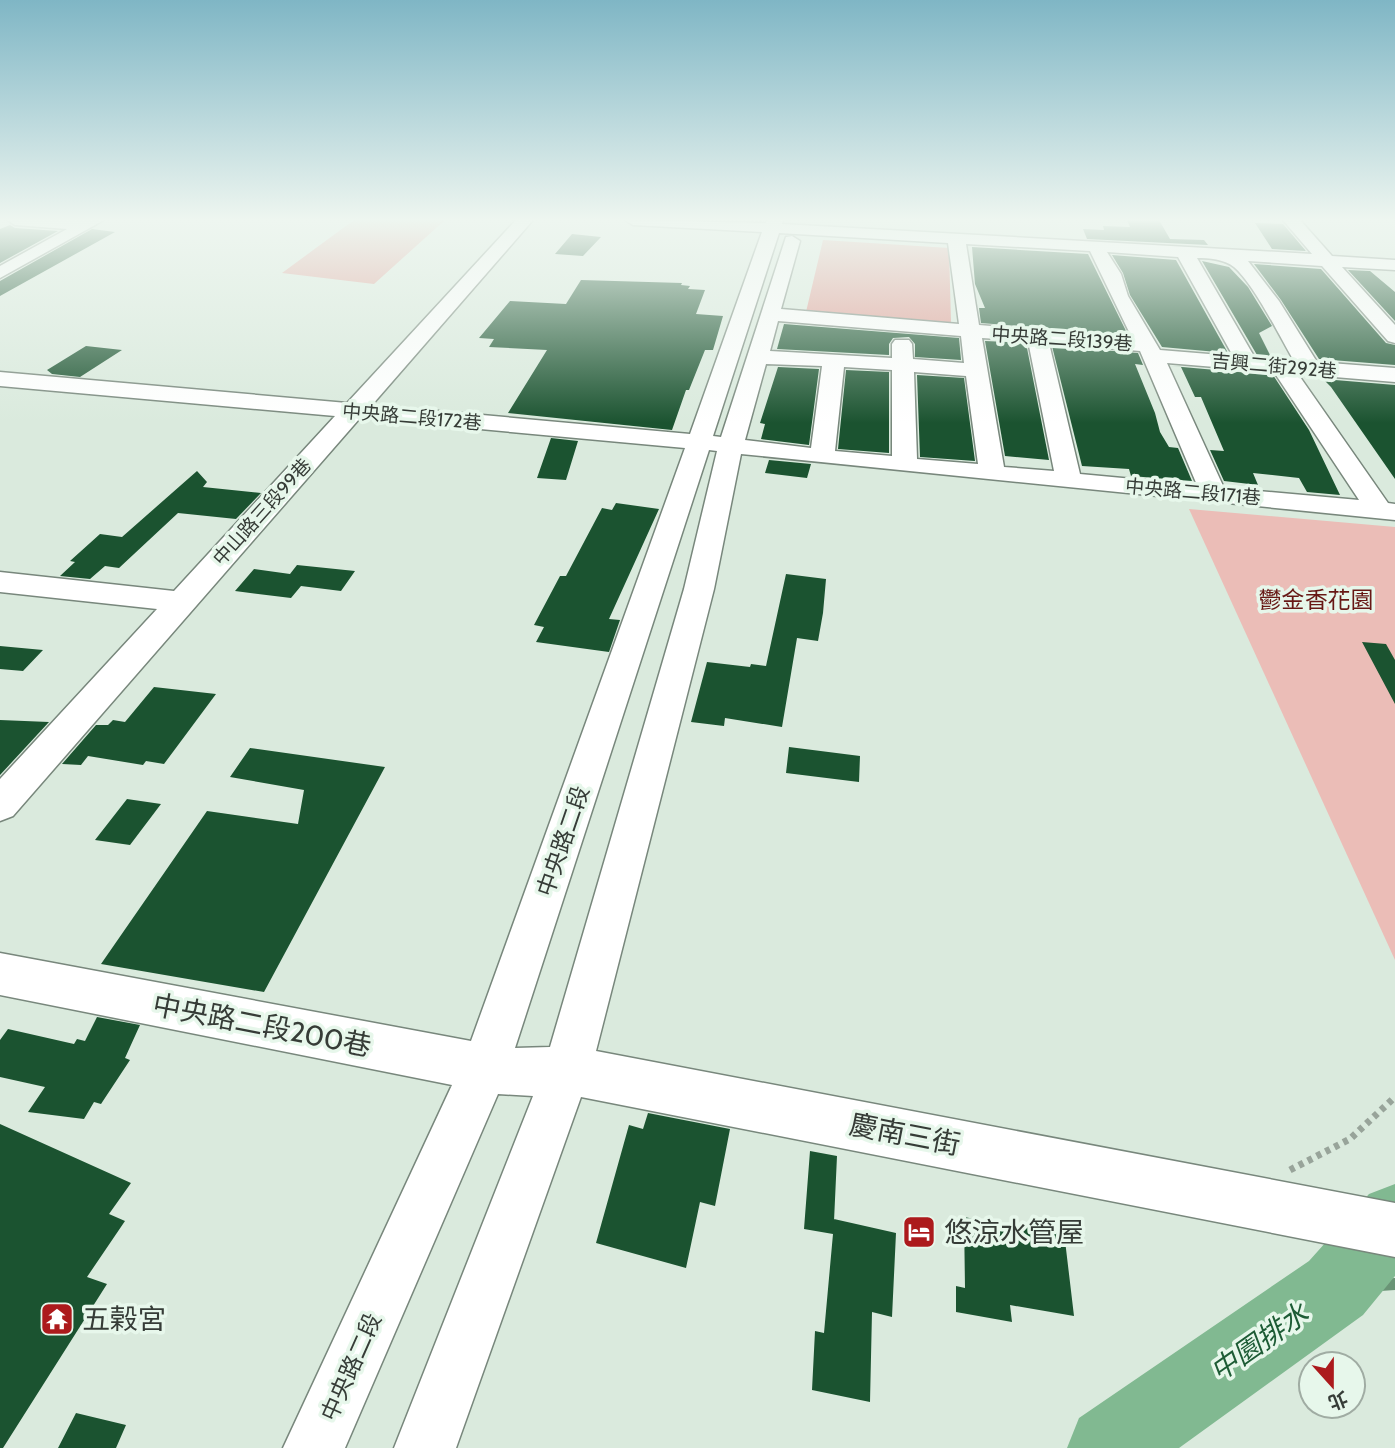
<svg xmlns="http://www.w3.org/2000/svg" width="1395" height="1448" font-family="Cabin,'Noto Sans TC',sans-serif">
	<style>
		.green { fill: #ebbdb7 }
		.forest { fill: #e09c94 }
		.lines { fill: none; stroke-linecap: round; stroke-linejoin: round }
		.stream { stroke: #6a9476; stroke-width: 12 }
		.river { fill: #81b991; fill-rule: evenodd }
		.building { fill: #1b5330 }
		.minor-casing { stroke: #78877c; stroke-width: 3 }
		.path { stroke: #98a49a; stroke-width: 7; stroke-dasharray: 5 5; stroke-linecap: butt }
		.minor { fill: #fff; fill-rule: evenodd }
		.labels { text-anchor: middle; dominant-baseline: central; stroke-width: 7; stroke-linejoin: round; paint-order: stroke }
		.far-street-label { font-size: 19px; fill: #363c37; stroke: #e7f7eb }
		.park-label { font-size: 23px; fill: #671815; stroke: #e7f7eb }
		.street-label { font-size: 23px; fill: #363c37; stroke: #e7f7eb }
		.near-street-label { font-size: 28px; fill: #363c37; stroke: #e7f7eb }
		.near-poi-label { font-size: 28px; fill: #363c37; stroke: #e7f7eb; text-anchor: start }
		.near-water-label { font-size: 28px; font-style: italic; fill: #1d5c35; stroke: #e7f7eb }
	</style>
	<rect width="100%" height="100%" fill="#daeadd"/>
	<!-- green -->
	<path class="green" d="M1189 509 1395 527V960Z"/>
	<!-- forest -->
	<path class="forest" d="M354 220H445L374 284 282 273Z
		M823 240 949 248 951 323 806 312Z"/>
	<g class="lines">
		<!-- stream -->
		<path class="stream" d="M1336 1288 1395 1284"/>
		<!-- river -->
		<path class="river" d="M1395 1184V1276L1363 1315 1179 1448H1067L1079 1418 1309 1261 1369 1194Z"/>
	</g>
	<!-- building -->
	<path class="building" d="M1127 220H1159L1170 239 1204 240 1208 245 1087 239 1083 229 1104 230 1103 226 1130 227Z
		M1255 223 1283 224 1306 251 1272 249Z
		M10 225 15 228 58 231 0 263V229Z
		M92 229 115 232 0 296V281Z
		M572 234 601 237 583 256 555 254Z
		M972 247 1088 254 1128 335 981 323 979 308H985L975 284Z
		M1112 255 1176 260 1228 353 1162 347 1130 295 1123 273Z
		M1202 261 1229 267 1248 287 1272 326 1259 333 1271 357 1257 355Z
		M1254 264 1321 269 1386 343 1395 345V365L1319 359 1281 300Z
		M1348 270 1370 271 1395 292V321Z
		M581 280 682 283 681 285 690 286 688 289 705 290 696 314 723 316 713 350H705L689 390H686L672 430 508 413 547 350 489 347 494 339 479 338 510 301 566 304Z
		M784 324 959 338 961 360 915 357V344L909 337 893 338 889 344V355L777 349Z
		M985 341 1026 343 1049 460 1005 456Z
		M86 346 122 350 80 377 52 374 47 370Z
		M1052 346 1138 353 1143 365 1135 364 1155 413 1160 432 1169 447 1178 448 1192 481 1131 476 1129 469 1082 466Z
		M1171 366 1273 375 1309 430 1340 495 1307 492 1299 478 1253 473 1258 485 1224 481 1210 450 1224 451 1201 397H1195L1181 367Z
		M778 367 819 369 809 445 761 439 765 424 760 423Z
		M846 370 889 372V453L838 449Z
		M917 375 964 378 975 461 920 457Z
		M1323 379 1395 385V479L1331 387Z
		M551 438 578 441 566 480 537 478Z
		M769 460 811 464 807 478 765 473Z
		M197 471 207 482 203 487 261 493 236 519 178 513 119 568 105 566 90 579 60 576 75 562 70 561 100 534 122 537Z
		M616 503 659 509 609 619 620 620 609 652 536 642 544 627 534 625 560 576H566L602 508 612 510Z
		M297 565 355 571 341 591 301 586 291 598 235 591 254 569 290 574Z
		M786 574 826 579 823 613 818 641 797 638 782 727 725 718 724 726 691 722 707 662 750 667 751 664 766 666Z
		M1362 642 1386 644 1395 660V704Z
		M0 646 43 650 23 671 0 669Z
		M154 687 216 694 164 764 146 761 143 765 88 756 81 765 62 764 96 725H108L113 720 125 722Z
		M0 720 49 722 0 775Z
		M789 747 860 756 859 782 786 773Z
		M250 748 385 767 264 992 101 964 207 811 298 824 304 790 230 777Z
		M127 799 161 804 130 845 95 840Z
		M97 1017 140 1025 125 1058 130 1060 101 1104 94 1102 84 1119 28 1112 45 1087 0 1077V1040L8 1029 74 1044 77 1039 85 1041Z
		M648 1113 730 1129 715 1206 700 1202 686 1268 596 1243 629 1125 643 1129Z
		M0 1124 131 1183 109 1214 125 1221 87 1277 107 1284 3 1448H0Z
		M810 1151 837 1156 834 1221V1219L896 1233 892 1317 872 1312 870 1402 812 1390 815 1331 824 1333 833 1234 804 1229Z
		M964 1217 1020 1228V1224L1064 1232 1074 1316 1010 1305 1012 1322 956 1312V1286L965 1288Z
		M76 1413 126 1425 116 1448H58Z"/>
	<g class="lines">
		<defs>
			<path id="minor" d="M7 220H104L0 278V266L67 229 15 225Z
				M516 220H533L372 405 690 434 762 232 633 225 625 220 766 223 767 220H783L782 224 1312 254 1283 220H1300L1332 256 1395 260V270L1342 267 1395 325V343L1388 341 1322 266 1248 261 1279 301 1317 362 1395 368V382L1298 374 1388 503 1395 504V520L741 454 714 589 596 1051 1395 1203V1257L581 1097 456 1448H394L533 1096 498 1094 345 1448H283L452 1085 0 995V953L471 1041 685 448 360 418 13 816 0 821V779L157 609 0 592V572L174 591 335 416 0 386V372L347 403ZM779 233 948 243 959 324 781 309 800 241 792 236 786 237 721 437 713 436ZM966 244 1090 251 1132 338 979 325ZM1107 252 1178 257 1233 356 1160 350 1128 296 1121 274ZM1197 258C1209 258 1224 259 1234 267 1254 284 1280 337 1294 361L1255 358ZM778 321 961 336 964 363 913 359 912 344 909 340H895L892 344V358L770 351ZM982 338 1028 341 1054 471 1004 467ZM1049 343 1140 351 1197 485 1080 474ZM1167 363 1274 372 1359 500 1224 488ZM766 364 822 366 811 448 745 440ZM844 367 892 370V456L835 451ZM914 372 966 376 978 464 917 459ZM709 450 717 451 684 589 550 1047 515 1048Z"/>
		</defs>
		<!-- minor casing -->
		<use href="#minor" class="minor-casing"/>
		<!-- path -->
		<path class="path" d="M1290 1170 1350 1139 1395 1097"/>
		<!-- minor -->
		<use href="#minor" class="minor"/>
	</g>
	<!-- sky -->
	<linearGradient id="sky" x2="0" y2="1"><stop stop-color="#7fb6c5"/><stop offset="0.52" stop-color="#eef6f0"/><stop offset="1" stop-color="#eef6f0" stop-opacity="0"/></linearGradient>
	<rect width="1395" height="423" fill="url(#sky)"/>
	<!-- icons -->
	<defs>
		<symbol id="hotel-square" viewBox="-11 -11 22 22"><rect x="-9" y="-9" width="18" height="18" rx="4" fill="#ac1a1c" stroke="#e7f7eb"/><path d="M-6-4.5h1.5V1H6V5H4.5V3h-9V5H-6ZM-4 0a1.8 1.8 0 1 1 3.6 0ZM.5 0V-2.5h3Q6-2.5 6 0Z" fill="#fff"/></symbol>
		<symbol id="temple-square" viewBox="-11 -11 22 22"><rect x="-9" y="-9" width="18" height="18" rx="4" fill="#ac1a1c" stroke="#e7f7eb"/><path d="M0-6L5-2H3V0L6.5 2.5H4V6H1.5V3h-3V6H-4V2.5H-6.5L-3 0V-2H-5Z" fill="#fff"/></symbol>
	</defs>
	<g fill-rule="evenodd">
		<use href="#hotel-square" x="900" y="1213" width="38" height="38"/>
		<use href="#temple-square" x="38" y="1300" width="38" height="38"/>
	</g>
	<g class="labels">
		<!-- far-street labels -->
		<g class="far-street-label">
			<text transform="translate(1062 339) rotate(4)">中央路二段139巷</text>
			<text transform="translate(1274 366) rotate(5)">吉興二街292巷</text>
			<text transform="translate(412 417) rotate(5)">中央路二段172巷</text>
			<text transform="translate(1193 492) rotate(5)">中央路二段171巷</text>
			<text transform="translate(262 512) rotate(-48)">中山路三段99巷</text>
		</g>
		<!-- park labels -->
		<g class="park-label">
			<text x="1316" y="600">鬱金香花園</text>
		</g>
		<!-- street labels -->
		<g class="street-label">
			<text transform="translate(563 841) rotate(-71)">中央路二段</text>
			<text transform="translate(351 1367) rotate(-66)">中央路二段</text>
		</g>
		<!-- near-street labels -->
		<g class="near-street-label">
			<text transform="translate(262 1025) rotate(11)">中央路二段200巷</text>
			<text transform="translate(905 1134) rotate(11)">慶南三街</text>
		</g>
		<!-- near-poi labels -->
		<g class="near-poi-label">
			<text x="944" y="1232">悠涼水管屋</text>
			<text x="82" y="1319">五榖宮</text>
		</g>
		<!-- near-water labels -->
		<g class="near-water-label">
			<text transform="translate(1259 1342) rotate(-35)">中園排水</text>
		</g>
	</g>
	<!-- north arrow -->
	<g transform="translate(1332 1385) rotate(159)"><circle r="33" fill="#e7f7eb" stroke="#a0aca3" stroke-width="2"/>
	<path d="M0-5L12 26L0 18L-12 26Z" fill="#ac1a1c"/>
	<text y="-10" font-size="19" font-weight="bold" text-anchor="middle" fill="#363c37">北</text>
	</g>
</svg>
